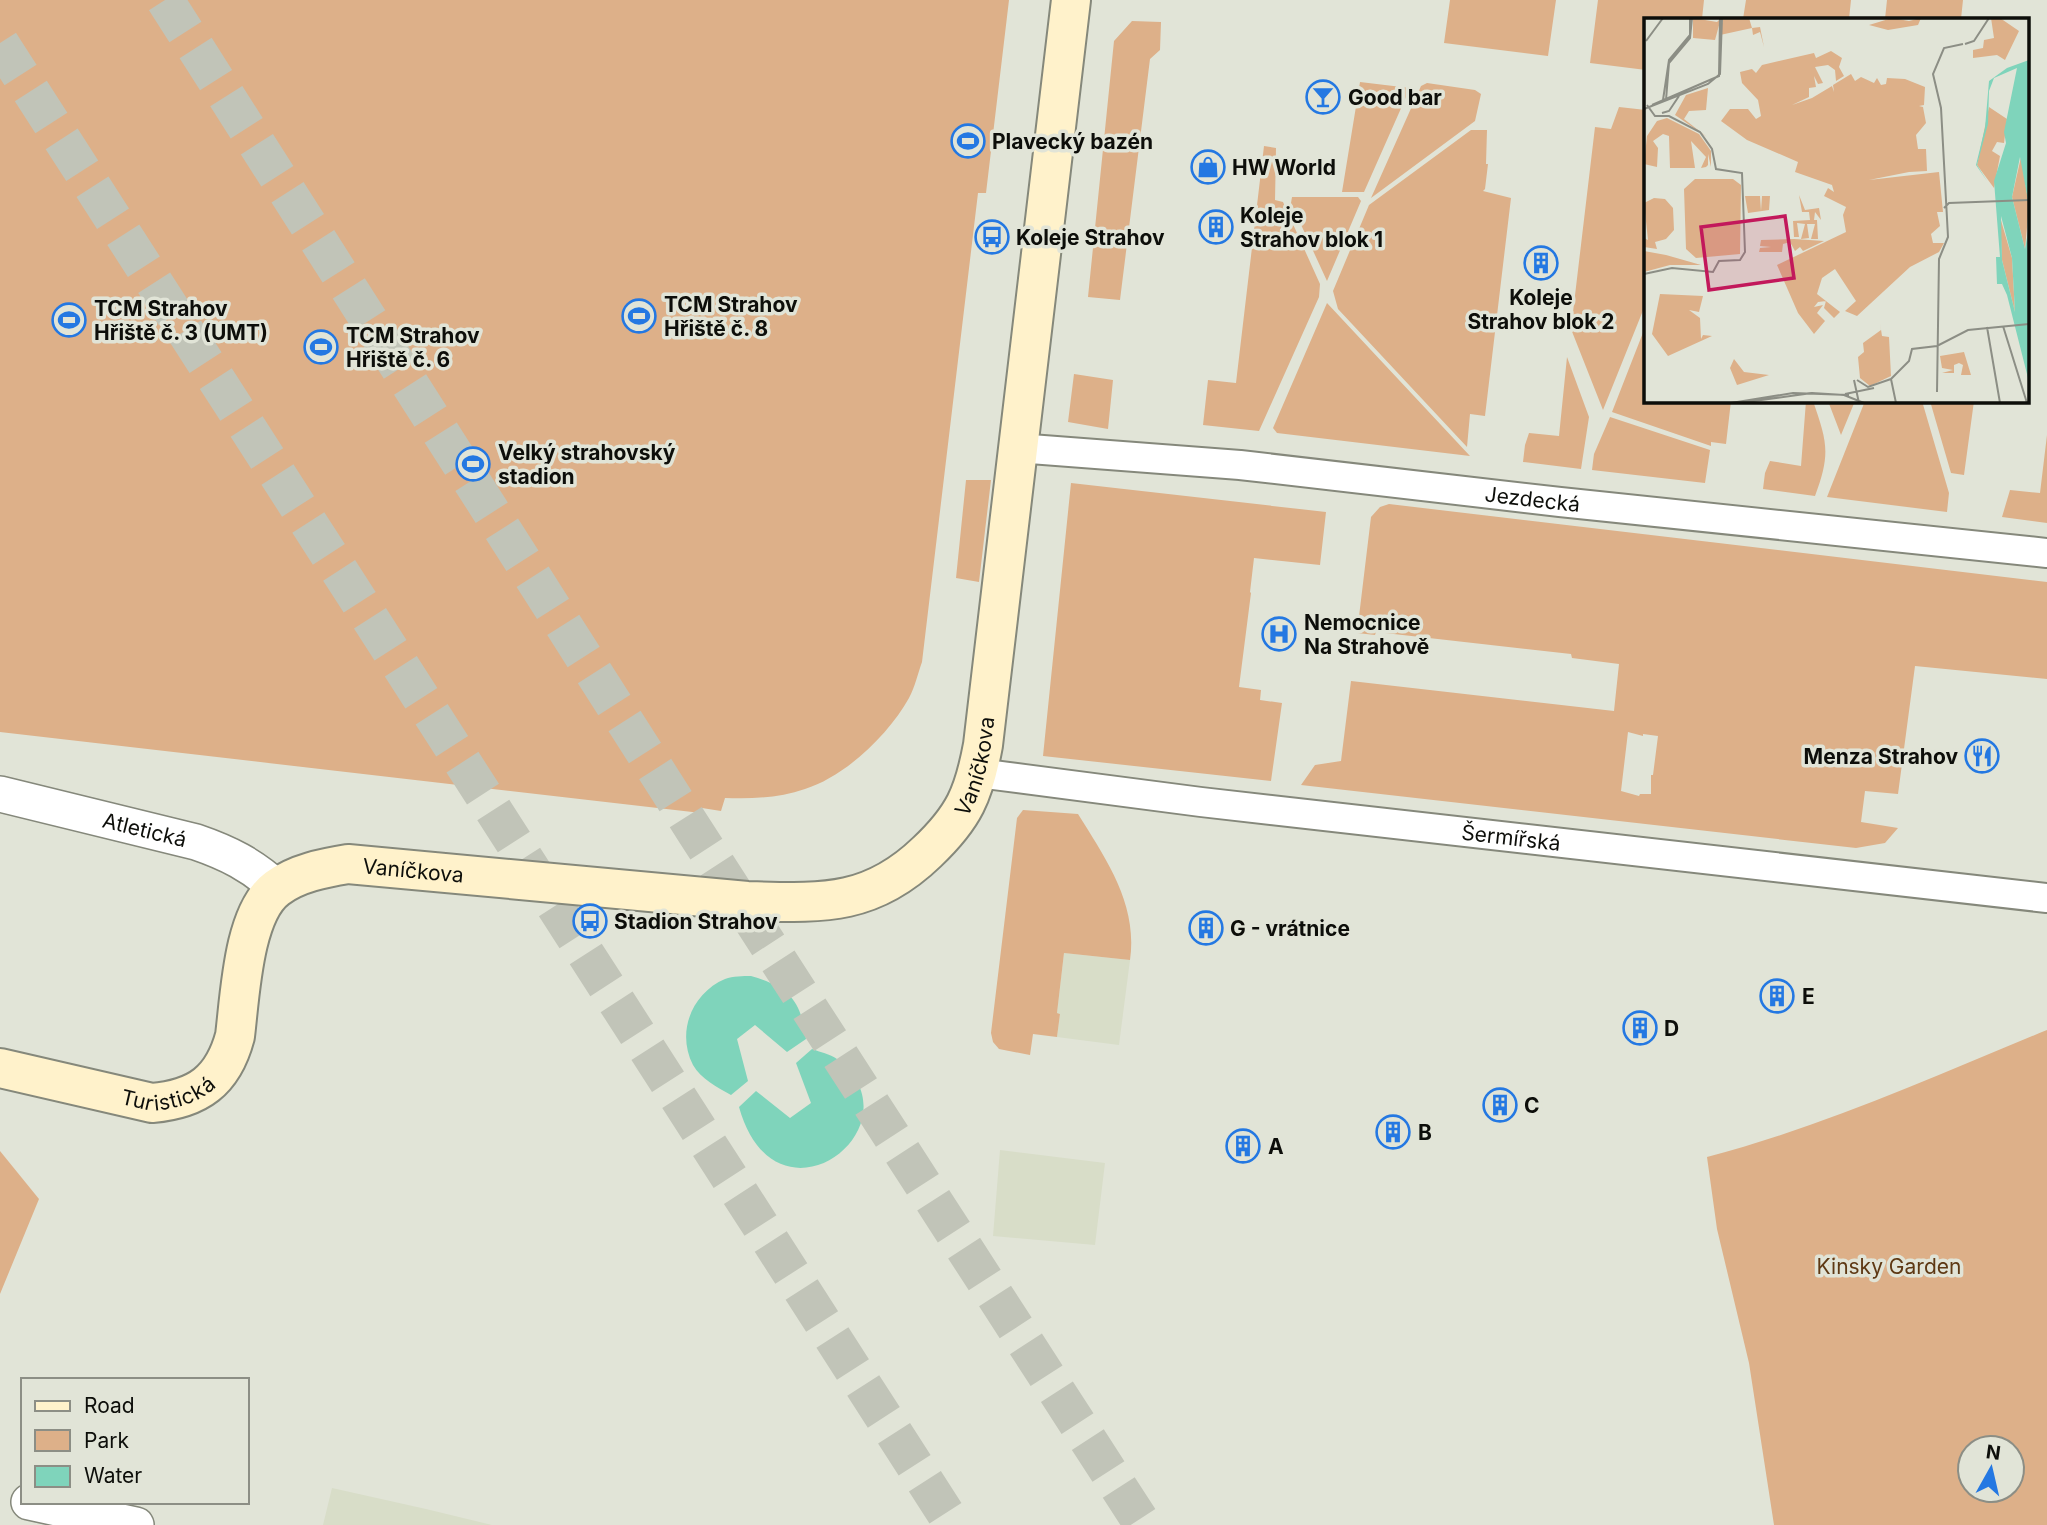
<svg xmlns="http://www.w3.org/2000/svg" width="2047" height="1525" font-family="Inter,sans-serif">
	<style>
		.built { fill: #d8ddc8 }
		.green { fill: #ddb089; fill-rule: evenodd }
		.water { fill: #7fd4bb }
		.lines { fill: none; stroke-linecap: round; stroke-linejoin: round }
		.trunk-tunnel { stroke: #c1c4b8; stroke-width: 38; stroke-dasharray: 38 19; stroke-linecap: butt }
		.minor-casing { stroke: #85887b; stroke-width: 32 }
		.tertiary-casing { stroke: #85887b; stroke-width: 38 }
		.secondary-casing { stroke: #85887b; stroke-width: 42 }
		.minor { stroke: #fff; stroke-width: 28 }
		.tertiary { stroke: #fff; stroke-width: 35 }
		.secondary { stroke: #fff2cb; stroke-width: 38 }
		.labels { text-anchor: middle; dominant-baseline: central; stroke-width: 7; stroke-linejoin: round; paint-order: stroke }
		.poi-label { font-size: 21px; font-weight: bold; fill: #0d0e0a; stroke: #e1e4d7; text-anchor: start }
		.street-label { font-size: 21px; fill: #0d0e0a; stroke: #e1e4d7 }
		.park-label { font-size: 21px; fill: #5e3914; stroke: #e1e4d7 }
		.inset-road { fill: none; stroke: #8c8e85; stroke-width: 2 }
		.view { fill: #c2185b; fill-opacity: 0.15; stroke: #c2185b; stroke-width: 3.5 }
		.inset-edge { fill: none; stroke: #0d0e0a; stroke-width: 3.5 }
	</style>
	<rect width="100%" height="100%" fill="#e1e4d7"/>
	<!-- built -->
	<path class="built" d="M1064 953 1130 960 1119 1045 1057 1037 1060 1014 1057 1013Z
		M1000 1150 1105 1163 1095 1245 993 1236Z
		M332 1488 426 1509 492 1525H323Z"/>
	<!-- green -->
	<path class="green" d="M0 0H1009L986 193H978L922 662C918 673 915 687 909 698 889 734 846 776 805 789 779 798 752 799 725 798L721 811 702 808 701 813 0 732Z
		M1450 0H1556L1548 56 1444 43Z
		M1598 0H1704L1702 19H1646V70L1590 63Z
		M1746 0H1851L1849 19H1743Z
		M1887 0H1963L1961 19H1885Z
		M1132 21 1161 22 1160 50 1150 59 1120 300 1088 297 1114 41Z
		M1360 82 1410 88 1364 192H1342Z
		M1427 83 1475 90 1481 94 1475 121 1371 198 1421 86Z
		M1619 107 1646 110V303L1603 410 1571 329 1595 127 1611 129Z
		M1471 130H1487L1486 164H1488L1485 189 1483 191 1511 198 1485 416 1470 414 1467 447 1338 309 1333 291 1369 205Z
		M1264 146 1276 148 1275 200 1283 202 1320 284 1319 297 1259 431 1203 425 1208 380 1236 383Z
		M1292 197H1358L1361 201 1327 281 1291 203Z
		M1327 303 1470 456 1277 433 1273 428Z
		M1646 325V401H1731L1726 444 1711 442V446L1612 412Z
		M1567 357 1589 417 1581 469 1523 462 1525 445 1529 433 1559 436Z
		M1074 374 1113 380 1108 429 1068 422Z
		M1806 401H1813C1827 442 1831 453 1815 496L1763 489 1765 473 1770 461 1801 466Z
		M1828 401H1855L1841 435Z
		M1865 401H1922L1949 493 1947 512 1827 497Z
		M1930 401H1974L1964 475 1951 473Z
		M1610 417 1710 450 1705 483 1592 470 1594 454Z
		M2047 435V523L2002 517 2010 490 2040 493Z
		M966 480H991L979 582 956 578Z
		M1071 483 1326 512 1320 565 1254 558 1250 592 1251 593 1239 687 1261 690 1260 700 1282 703 1271 781 1043 756Z
		M1389 504 2047 582V679L1915 666 1898 794 1865 791 1861 822 1898 828 1885 843 1856 848 1301 785 1315 765 1341 761 1351 681 1614 711 1619 664 1572 658 1571 654 1376 632 1375 635 1357 633 1371 517 1380 507ZM1628 732 1643 736V734L1658 736 1653 775H1651V794H1640L1639 796 1621 791Z
		M1023 810 1078 814C1106 859 1138 904 1130 960L1064 953 1057 1013 1060 1014 1057 1037 1033 1034 1030 1055 999 1049 993 1042 991 1033 1017 818Z
		M2047 1030V1525H1774L1749 1363 1717 1229 1707 1157C1825 1126 1935 1076 2047 1030ZM2012 1448V1490H1970V1448Z
		M0 1151 39 1199 0 1294Z"/>
	<!-- water -->
	<path class="water" d="M751 976C789 987 801 1000 806 1039L787 1052 755 1025 737 1039 748 1081 731 1095C717 1087 701 1079 693 1065 676 1032 692 993 725 979 733 976 743 976 751 976Z
		M812 1049C820 1052 830 1054 837 1059 923 1125 776 1239 739 1107L756 1091 790 1118 811 1103 796 1063Z"/>
	<g class="lines">
		<!-- trunk-tunnel -->
		<path class="trunk-tunnel" d="M165 0 694 830 1143 1525
			M0 43 953 1525"/>
		<defs>
			<g id="minor">
				<path id="s1" d="M1017 448 1240 465 1560 502 2047 553"/>
				<path id="s2" d="M978 773 1201 802 2047 898"/>
			</g>
			<g id="tertiary">
				<path id="s3" d="M0 794 196 842C228 853 252 865 277 888"/>
				<path d="M29 1502 136 1525"/>
			</g>
			<g id="secondary">
				<path id="s4" d="M0 1068 152 1103C198 1099 223 1081 235 1036 240 996 243 913 277 888 297 873 324 868 348 864L747 901C821 903 870 907 927 852 964 817 974 794 983 745L1071 0"/>
			</g>
		</defs>
		<!-- minor casing -->
		<use href="#minor" class="minor-casing"/>
		<!-- tertiary casing -->
		<use href="#tertiary" class="tertiary-casing"/>
		<!-- secondary casing -->
		<use href="#secondary" class="secondary-casing"/>
		<!-- minor -->
		<use href="#minor" class="minor"/>
		<!-- tertiary -->
		<use href="#tertiary" class="tertiary"/>
		<!-- secondary -->
		<use href="#secondary" class="secondary"/>
	</g>
	<!-- icons -->
	<defs>
		<symbol id="bar-ring" viewBox="-11 -11 22 22"><circle r="9.5" fill="#e1e4d7" stroke="#2478e2" stroke-width="1.5"/><path d="M-6-5H6L.8 .8V4.5H3.5V6h-7V4.5H-.8V.8Z" fill="#2478e2"/></symbol>
		<symbol id="stadium-ring" viewBox="-11 -11 22 22"><circle r="9.5" fill="#e1e4d7" stroke="#2478e2" stroke-width="1.5"/><path d="M0-5a6.5 5 0 1 0 0 10a6.5 5 0 1 0 0-10ZM-3.5-1.8h7v3.6h-7Z" fill="#2478e2"/></symbol>
		<symbol id="shop-ring" viewBox="-11 -11 22 22"><circle r="9.5" fill="#e1e4d7" stroke="#2478e2" stroke-width="1.5"/><path d="M-5-2.5h2.3a2.7 3.5 0 0 1 5.4 0H5L5.5 6h-11ZM-1.5-2.5h3a1.5 2.3 0 0 0-3 0Z" fill="#2478e2"/></symbol>
		<symbol id="building-ring" viewBox="-11 -11 22 22"><circle r="9.5" fill="#e1e4d7" stroke="#2478e2" stroke-width="1.5"/><path d="M-4-6H4V6H1V3H-1V6H-4ZM-2.5-4.3h1.7v1.8h-1.7ZM.8-4.3h1.7v1.8H.8ZM-2.5-1h1.7V.8h-1.7ZM.8-1h1.7V.8H.8Z" fill="#2478e2"/></symbol>
		<symbol id="bus-ring" viewBox="-11 -11 22 22"><circle r="9.5" fill="#e1e4d7" stroke="#2478e2" stroke-width="1.5"/><path d="M-5-6H5V4H4V6H2V4H-2V6H-4V4H-5ZM-3.5-4V0h7V-4ZM-3.5 1.2v1.5H-2V1.2ZM2 1.2v1.5H3.5V1.2Z" fill="#2478e2"/></symbol>
		<symbol id="hospital-ring" viewBox="-11 -11 22 22"><circle r="9.5" fill="#e1e4d7" stroke="#2478e2" stroke-width="1.5"/><path d="M-5-5h3v3.5h4V-5h3V5h-3V1.5h-4V5h-3Z" fill="#2478e2"/></symbol>
		<symbol id="restaurant-ring" viewBox="-11 -11 22 22"><circle r="9.5" fill="#e1e4d7" stroke="#2478e2" stroke-width="1.5"/><path d="M-5-6h1v4h1v-4h1v4h1v-4h1v5L-1.5 .5V6h-2V.5L-5-1ZM5-6V6H3V1.5H1.5Q1.5-4 5-6Z" fill="#2478e2"/></symbol>
	</defs>
	<g fill-rule="evenodd">
		<use href="#bar-ring" x="1304" y="78" width="38" height="38"/>
		<use href="#stadium-ring" x="949" y="122" width="38" height="38"/>
		<use href="#shop-ring" x="1189" y="148" width="38" height="38"/>
		<use href="#building-ring" x="1197" y="208" width="38" height="38"/>
		<use href="#bus-ring" x="973" y="218" width="38" height="38"/>
		<use href="#building-ring" x="1522" y="244" width="38" height="38"/>
		<use href="#stadium-ring" x="620" y="297" width="38" height="38"/>
		<use href="#stadium-ring" x="50" y="301" width="38" height="38"/>
		<use href="#stadium-ring" x="302" y="328" width="38" height="38"/>
		<use href="#stadium-ring" x="454" y="445" width="38" height="38"/>
		<use href="#hospital-ring" x="1260" y="615" width="38" height="38"/>
		<use href="#restaurant-ring" x="1963" y="737" width="38" height="38"/>
		<use href="#bus-ring" x="571" y="902" width="38" height="38"/>
		<use href="#building-ring" x="1187" y="909" width="38" height="38"/>
		<use href="#building-ring" x="1758" y="977" width="38" height="38"/>
		<use href="#building-ring" x="1621" y="1009" width="38" height="38"/>
		<use href="#building-ring" x="1481" y="1086" width="38" height="38"/>
		<use href="#building-ring" x="1374" y="1113" width="38" height="38"/>
		<use href="#building-ring" x="1224" y="1127" width="38" height="38"/>
	</g>
	<g class="labels">
		<!-- poi labels -->
		<g class="poi-label">
			<text x="1348" y="97">Good bar</text>
			<text x="992" y="141">Plavecký bazén</text>
			<text x="1232" y="167">HW World</text>
			<text x="1240" y="215">Koleje<tspan x="1240" dy="24">Strahov blok 1</tspan></text>
			<text x="1016" y="237">Koleje Strahov</text>
			<text x="1541" y="297" text-anchor="middle">Koleje<tspan x="1541" dy="24">Strahov blok 2</tspan></text>
			<text x="664" y="304">TCM Strahov<tspan x="664" dy="24">Hřiště č. 8</tspan></text>
			<text x="94" y="308">TCM Strahov<tspan x="94" dy="24">Hřiště č. 3 (UMT)</tspan></text>
			<text x="346" y="335">TCM Strahov<tspan x="346" dy="24">Hřiště č. 6</tspan></text>
			<text x="498" y="452">Velký strahovský<tspan x="498" dy="24">stadion</tspan></text>
			<text x="1304" y="622">Nemocnice<tspan x="1304" dy="24">Na Strahově</tspan></text>
			<text x="1958" y="756" text-anchor="end">Menza Strahov</text>
			<text x="614" y="921">Stadion Strahov</text>
			<text x="1230" y="928">G - vrátnice</text>
			<text x="1802" y="996">E</text>
			<text x="1664" y="1028">D</text>
			<text x="1524" y="1105">C</text>
			<text x="1418" y="1132">B</text>
			<text x="1268" y="1146">A</text>
		</g>
		<!-- street labels -->
		<g class="street-label">
			<text stroke="none"><textPath href="#s1" startOffset="518">Jezdecká</textPath></text>
			<text stroke="none"><textPath href="#s4" startOffset="1200">Vaníčkova</textPath></text>
			<text stroke="none"><textPath href="#s3" startOffset="149">Atletická</textPath></text>
			<text stroke="none"><textPath href="#s2" startOffset="537">Šermířská</textPath></text>
			<text stroke="none"><textPath href="#s4" startOffset="570">Vaníčkova</textPath></text>
			<text stroke="none"><textPath href="#s4" startOffset="173">Turistická</textPath></text>
		</g>
		<!-- park labels -->
		<g class="park-label">
			<text x="1889" y="1266">Kinsky Garden</text>
		</g>
	</g>
	<!-- overview -->
	<g transform="translate(1644 18)">
		<rect width="385" height="385" fill="#e1e4d7"/>
		<path d="M49 0 73 4 77 0 71 22 49 20ZM79 0H105L108 10 116 9 120 29 116 14 109 17 108 10 76 17ZM248 0 265 3 277 0 274 7 244 12 225 7ZM347 0H356L375 13 361 42 353 37 329 40V32L339 30 340 22 350 20ZM187 33 198 40 195 49 200 58 192 63 191 52 184 47 171 49 179 65 174 66 170 58 172 69 165 70V79L148 87 168 80 188 68 190 74 189 67 207 56 211 63 217 59 230 65 233 60 237 67 242 66 243 60 261 61 281 69 280 87 275 88 279 89 282 105 272 117 274 131H282L283 153 265 154 225 162 295 154 299 194H293L296 208 287 216 289 225H300L295 234 266 249 213 298 201 293 212 283 191 251 178 260 173 276 196 294 190 300 180 290 182 283 174 284 170 289 179 287 173 295 181 303 170 316 154 295 133 247 202 214 199 197 202 189 180 178 184 170 190 174 188 167 151 154 154 144 103 122 77 103 86 91H104L112 101 117 98 114 82 98 65 96 54 108 51 112 55 118 47 170 35 172 40ZM64 70 62 92 45 93 40 101 63 119 31 97 42 77ZM345 89 363 101 360 125 353 124 348 133 356 138 350 170 333 147ZM23 100 55 116 67 133V149L64 136V147L62 149 57 150 62 139 47 123 51 150H26L25 118 19 116 9 123 14 130 13 149 0 146 3 118 13 103ZM377 139 385 188 381 231 368 179ZM51 161H89L97 167 96 236 52 240 42 231 40 171ZM155 177 161 192 175 190 177 202 171 194 170 202H173L174 221H167L171 206H163L165 220 157 221 161 206 153 205 155 219H150L149 203 166 202 165 194H158ZM101 178H116L117 193 118 178H126L125 192 104 195ZM10 180 21 181 29 190 30 212 22 221 11 224 13 231 0 229V220L4 222 0 185ZM356 199 368 240 371 294 358 242ZM117 222 150 221 180 223 159 233 156 229 151 233 146 224 139 226 138 234H115L116 230 127 229 116 228ZM0 233 22 237 57 247H26L0 254ZM16 276 59 278 55 294 45 292 56 300 57 321 59 317 68 318 24 338 8 316ZM236 305 238 318 245 319 247 358 226 368 216 360 214 339 220 334 219 325 237 312ZM320 334 327 357H317L319 347 315 345 310 347V355H298L309 352 298 350 296 338ZM90 341 100 354 125 357 93 367 86 350Z" fill="#ddb089"/>
		<path d="M385 42V188L376 139 368 179 381 231 385 208V364L363 277 358 266H353L352 239H356L350 163 362 125 360 114 373 50 350 60 345 73 344 106 333 147 343 163 332 147 341 110 345 63 363 50ZM357 198 368 240 371 294 358 242Z" fill="#7fd4bb" fill-rule="evenodd"/>
		<path class="inset-road" d="M2 23 19 0M321 26 330 23 345 0M19 82 25 42 46 17V0M22 82 25 45 46 20 48 0M8 87 75 58 76 0M0 91 64 66 76 56 78 0M18 95 25 93 35 78M300 190 305 185 385 182M0 256 28 250 69 254 75 243 96 242 101 234 98 155 72 151 68 131 56 114 25 98H11L3 87M359 308 383 385M343 309 356 385M247 361 252 385M210 362 215 385M213 362 224 369 247 361M246 362 265 343 268 331 293 328 324 312 385 306M293 374 295 241 304 219 297 90 289 56 300 30 319 26M201 376 230 370M87 385 149 375 205 377M95 385 168 375 200 377 220 385"/>
		<path class="view" d="M141 198 150 260 65 272 57 209Z"/>
		<rect width="385" height="385" class="inset-edge"/>
	</g>
	<!-- legend -->
	<rect x="21" y="1378" width="228" height="126" fill="#e1e4d7" stroke="#8c8e85" stroke-width="2"/>
	<rect x="35" y="1401" width="35" height="10" fill="#fff2cb" stroke="#8c8e85" stroke-width="2"/>
	<text x="84" y="1413" font-size="21" fill="#0d0e0a">Road</text>
	<rect x="35" y="1430" width="35" height="21" fill="#ddb089" stroke="#8c8e85" stroke-width="2"/>
	<text x="84" y="1448" font-size="21" fill="#0d0e0a">Park</text>
	<rect x="35" y="1466" width="35" height="21" fill="#7fd4bb" stroke="#8c8e85" stroke-width="2"/>
	<text x="84" y="1483" font-size="21" fill="#0d0e0a">Water</text>
	<!-- north arrow -->
	<g transform="translate(1991 1469) rotate(8)"><circle r="33" fill="#e1e4d7" stroke="#8c8e85" stroke-width="2"/>
	<path d="M0-5L12 26L0 18L-12 26Z" fill="#2478e2"/>
	<text y="-10" font-size="19" font-weight="bold" text-anchor="middle" fill="#0d0e0a">N</text>
	</g>
</svg>
